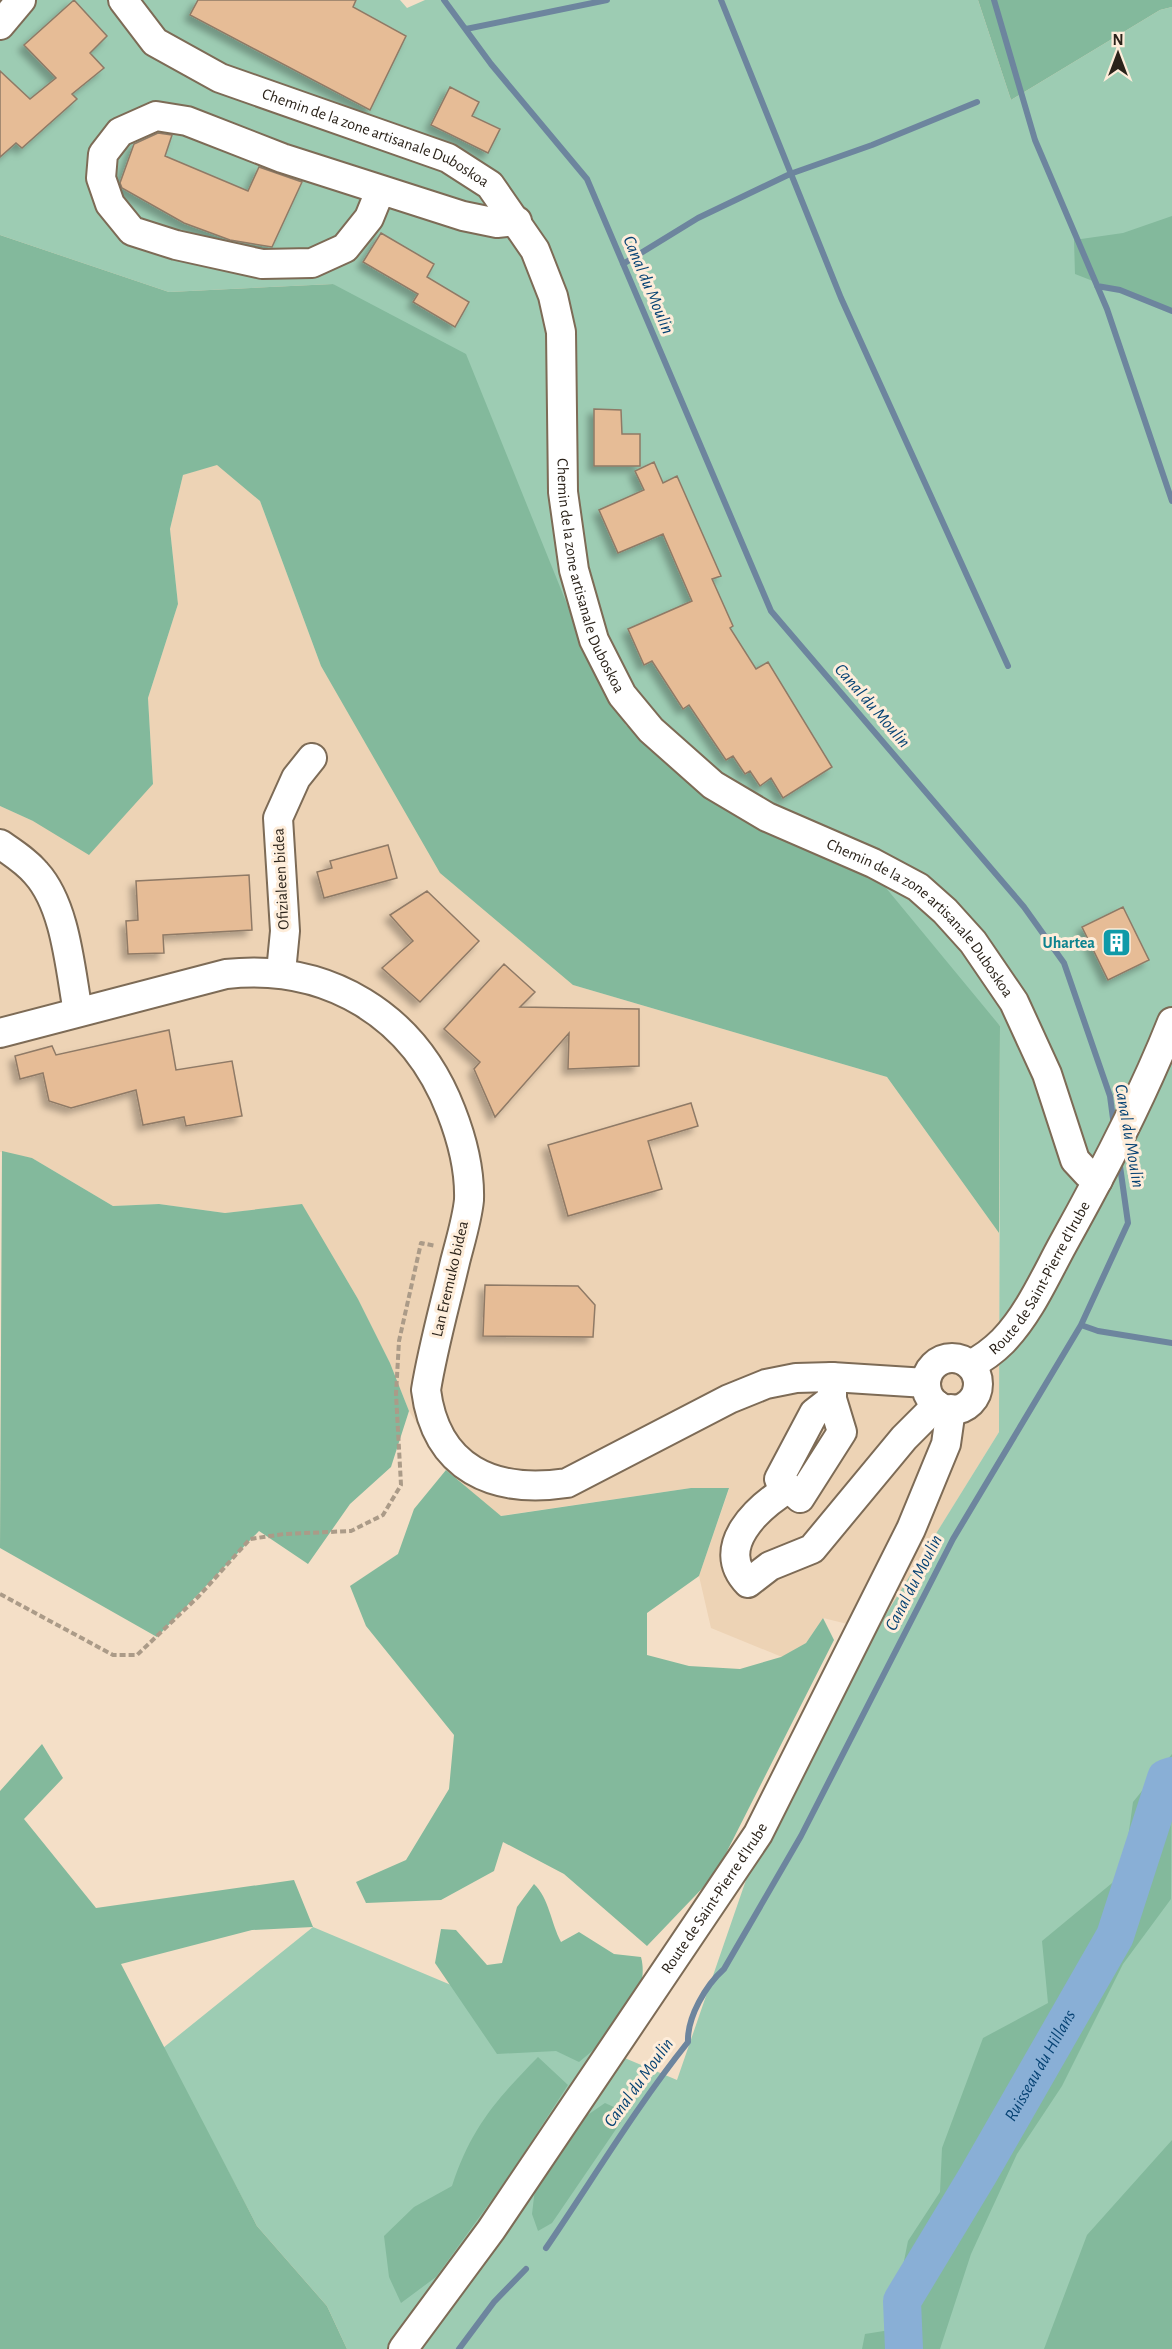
<svg xmlns="http://www.w3.org/2000/svg" width="1172" height="2349" font-family="'Alegreya Sans',sans-serif">
	<style>
		.built { fill: #edd3b5 }
		.green { fill: #9dccb3 }
		.forest { fill: #83b99c }
		.lines { fill: none; stroke-linecap: round; stroke-linejoin: round }
		.stream { stroke: #6d859e; stroke-width: 6 }
		.river { stroke: #89afd6; stroke-width: 38 }
		.building { fill: #e6bc96; stroke: #8f7a66; stroke-width: 1.5; filter: url(#shadow) }
		.minor-casing { stroke: #7d6b56; stroke-width: 32 }
		.path { stroke: #ab9b88; stroke-width: 4; stroke-dasharray: 6 3; stroke-linecap: butt }
		.minor { stroke: #fff; stroke-width: 28 }
		.labels { text-anchor: middle; dominant-baseline: central; stroke-width: 6; stroke-linejoin: round; paint-order: stroke }
		.street-label { font-size: 16px; fill: #2b231a; stroke: #feedda }
		.culture-label { font-size: 16px; font-weight: bold; fill: #0d838f; stroke: #feedda; text-anchor: end }
		.water-label { font-size: 18px; font-style: italic; fill: #074374; stroke: #feedda }
	</style>
	<defs>
		<filter id="shadow"><feDropShadow dx="-5.5" dy="5.5" stdDeviation="3" flood-color="#0004"/></filter>
	</defs>
	<rect width="100%" height="100%" fill="#f4dfc7"/>
	<!-- built -->
	<path class="built" d="M217 464 260 501 321 666 349 712 573 985 887 1077 999 1233V1432L876 1631 823 1618 806 1643 782 1657 711 1628 699 1576 729 1489 691 1488 500 1516 446 1470 409 1411 390 1363 358 1299 302 1205 225 1213 159 1204 113 1206 32 1158 0 1152V806L33 821 153 784 148 698 178 604 170 529 183 475Z"/>
	<!-- green -->
	<path class="green" d="M0 0H400L407 8 425 0H978L1011 100 1160 10 1172 7V2349H347L327 2306 257 2226 163 2048 313 1927 677 2080 777 1790 999 1432 1000 1026 629 729 577 629 333 284 169 292 0 235Z"/>
	<!-- forest -->
	<path class="forest" d="M978 0H1172V7L1160 10 1011 100Z
		M1172 216V312L1075 274 1074 240 1123 233Z
		M0 235 169 292 333 284 466 354 577 629 626 725 714 798 877 877 1000 1026 999 1233 887 1077 573 985 440 873 321 666 260 501 217 465 183 475 170 529 178 604 148 698 153 784 89 855 33 821 0 806Z
		M2 1151 32 1158 113 1206 159 1204 225 1213 302 1204 358 1299 390 1363 409 1411 391 1467 350 1504 308 1564 259 1531 157 1637 0 1548Z
		M446 1470 501 1516 691 1488H729L699 1576 647 1613V1655L689 1666 740 1669 781 1657 806 1643 823 1618 834 1640 715 1875 647 1946 564 1874 503 1842 494 1871 441 1900 366 1903 356 1882 406 1860 449 1789 454 1735 366 1626 350 1586 398 1554 414 1509Z
		M42 1744 63 1778 24 1819 96 1908 294 1880 313 1927 252 1930 121 1964 257 2226 327 2306 347 2349H0V1791Z
		M1172 1754 1171 1899 1123 1964 1062 2086 1017 2154 971 2254 940 2349H862L865 2334 890 2330 908 2241 940 2192 942 2148 983 2038 1048 2003 1042 1941 1123 1874 1133 1802Z
		M534 1884C549 1898 551 1923 561 1942L579 1932 614 1954 641 1957C652 1999 608 2038 579 2062L556 2051 497 2054 435 1963 441 1929 456 1930 487 1965 502 1963 517 1907Z
		M538 2057 568 2085 509 2176 436 2277 401 2303 389 2277 384 2236 414 2207 452 2186C471 2128 496 2100 538 2057Z
		M605 2103 627 2113 552 2223 538 2231 532 2214 536 2180 573 2125Z
		M1172 2140V2349H1044L1087 2235Z"/>
	<g class="lines">
		<!-- stream -->
		<path class="stream" d="M444 0 491 64 587 179 771 611 1024 907 1064 963 1110 1096 1114 1126
			M721 0 841 298 1008 666
			M994 0 1035 140 1107 309 1172 501
			M466 29 607 0
			M623 264 698 218 790 174 872 145 977 102
			M1097 286 1120 290 1172 311
			M1081 1325 1098 1331 1172 1343
			M546 2248C593 2179 636 2107 688 2042 687 2017 706 1985 724 1969L801 1836 953 1539 1081 1325 1128 1223 1119 1159
			M459 2349 494 2302 526 2269"/>
		<!-- river -->
		<path class="river" id="s1" d="M904 2349 902 2301 978 2175 1115 1936 1166 1778 1172 1776"/>
	</g>
	<!-- building -->
	<path class="building" d="M74 0 107 36 90 53 104 68 72 94 77 99 22 148 16 143 0 157V71L30 99 56 78 24 45Z
		M198 0H356L353 7 406 36 370 110 190 15Z
		M450 87 479 102 472 116 500 129 488 153 431 125Z
		M158 133 172 135 165 156 248 191 259 167 302 182 272 247 230 240 184 223 122 188 120 183 134 144Z
		M381 233 434 264 427 277 469 302 455 327 413 302 418 294 363 262Z
		M594 409 621 410 622 434H640V466H594Z
		M654 462 663 483 677 476 721 576 712 579 733 626 730 628 756 669 768 662 832 767 783 798 771 778 760 786 750 771 745 774 733 756 726 760 689 705 683 709 652 661 644 665 628 629 692 601 663 534 618 553 599 510 644 490 635 471Z
		M388 845 397 878 324 898 317 872 332 868 330 861Z
		M249 875 252 930 163 935 164 953 128 954 126 921 138 920 136 881Z
		M427 891 479 941 420 1002 382 968 413 941 390 915Z
		M1123 907 1149 960 1108 980 1082 927Z
		M504 964 535 992 520 1007 639 1009V1066L568 1069 569 1033 495 1117 474 1069 480 1062 444 1029Z
		M169 1030 176 1070 232 1061 242 1116 186 1126 184 1117 143 1125 136 1090 71 1108 49 1101 43 1073 20 1079 15 1056 52 1046 56 1055Z
		M691 1103 698 1126 648 1141 662 1189 568 1216 548 1145Z
		M485 1285 578 1286 595 1305 593 1337 483 1336Z"/>
	<g class="lines">
		<defs>
			<g id="minor">
				<path id="s2" d="M123 0 155 42 220 78 448 158 490 185 535 250 553 296 561 332 563 492 574 570 594 640 622 695 651 730 713 785 767 817 873 863 918 887 945 911 973 942 1014 1002 1047 1074 1075 1160 1088 1174 1098 1180"/>
				<path d="M0 25 21 0"/>
				<path d="M380 191 369 218 345 248 312 263 262 264 176 245 132 231 110 204 101 178 103 154 120 132 156 116 187 121 282 158 463 216 497 223 517 221"/>
				<path d="M0 844C13 853 26 861 36 873 66 906 70 969 78 1012"/>
				<path d="M281 972 285 931 278 818 296 778 312 758"/>
				<path d="M0 1033 226 974C328 963 414 1015 451 1111 462 1139 470 1169 469 1200 467 1220 460 1242 455 1262 445 1305 433 1347 426 1390 436 1469 494 1494 567 1483L729 1399 766 1384 796 1378 832 1377 926 1383"/>
				<circle cx="952" cy="1384" r="26"/>
				<path id="s3" d="M970 1365C982 1359 993 1351 1003 1341 1029 1314 1045 1277 1063 1244 1103 1172 1142 1098 1172 1022"/>
				<path d="M832 1399 814 1413 779 1479 800 1498 842 1432 832 1399V1377"/>
				<path d="M789 1488C758 1507 713 1547 748 1583L770 1566 812 1549 904 1438 937 1405"/>
				<path id="s4" d="M403 2349 491 2230 758 1834 911 1529 946 1444 951 1409"/>
			</g>
		</defs>
		<!-- minor casing -->
		<use href="#minor" class="minor-casing"/>
		<!-- path -->
		<path class="path" d="M0 1594 113 1655H137L199 1596 250 1539 284 1534 351 1531 383 1515 401 1485 396 1394 399 1341 421 1243 436 1246"/>
		<!-- minor -->
		<use href="#minor" class="minor"/>
	</g>
	<!-- icons -->
	<defs>
		<symbol id="building-square" viewBox="-11 -11 22 22"><rect x="-9" y="-9" width="18" height="18" rx="4" fill="#0f9aa8" stroke="#feedda"/><path d="M-4-6H4V6H1V3H-1V6H-4ZM-2.5-4.3h1.7v1.8h-1.7ZM.8-4.3h1.7v1.8H.8ZM-2.5-1h1.7V.8h-1.7ZM.8-1h1.7V.8H.8Z" fill="#fff"/></symbol>
	</defs>
	<g fill-rule="evenodd">
		<use href="#building-square" x="1100" y="926" width="33" height="33"/>
	</g>
	<g class="labels">
		<!-- street labels -->
		<g class="street-label">
			<text stroke="none"><textPath href="#s2" startOffset="294">Chemin de la zone artisanale Duboskoa</textPath></text>
			<text stroke="none"><textPath href="#s2" startOffset="832">Chemin de la zone artisanale Duboskoa</textPath></text>
			<text transform="translate(281 879) rotate(-93)">Ofizialeen bidea</text>
			<text stroke="none"><textPath href="#s2" startOffset="1336">Chemin de la zone artisanale Duboskoa</textPath></text>
			<text stroke="none"><textPath href="#s3" startOffset="114">Route de Saint-Pierre d'Irube</textPath></text>
			<text transform="translate(450 1279) rotate(-77)">Lan Eremuko bidea</text>
			<text stroke="none"><textPath href="#s4" startOffset="548">Route de Saint-Pierre d'Irube</textPath></text>
		</g>
		<!-- culture labels -->
		<g class="culture-label">
			<text x="1095" y="943">Uhartea</text>
		</g>
		<!-- water labels -->
		<g class="water-label">
			<text transform="translate(648 285) rotate(67)">Canal du Moulin</text>
			<text transform="translate(872 706) rotate(49)">Canal du Moulin</text>
			<text transform="translate(1129 1136) rotate(80)">Canal du Moulin</text>
			<text transform="translate(914 1583) rotate(-63)">Canal du Moulin</text>
			<text stroke="none"><textPath href="#s1" startOffset="321">Ruisseau du Hillans</textPath></text>
			<text transform="translate(639 2083) rotate(-54)">Canal du Moulin</text>
		</g>
	</g>
	<!-- north arrow -->
	<g transform="translate(1118 54)" stroke="#feedda" stroke-width="4.5" paint-order="stroke">
	<path d="M0-4.5L10 22L0 15L-10 22Z" fill="#2b231a"/>
	<text y="-9" font-size="16" font-weight="bold" text-anchor="middle" fill="#2b231a">N</text>
	</g>
</svg>
